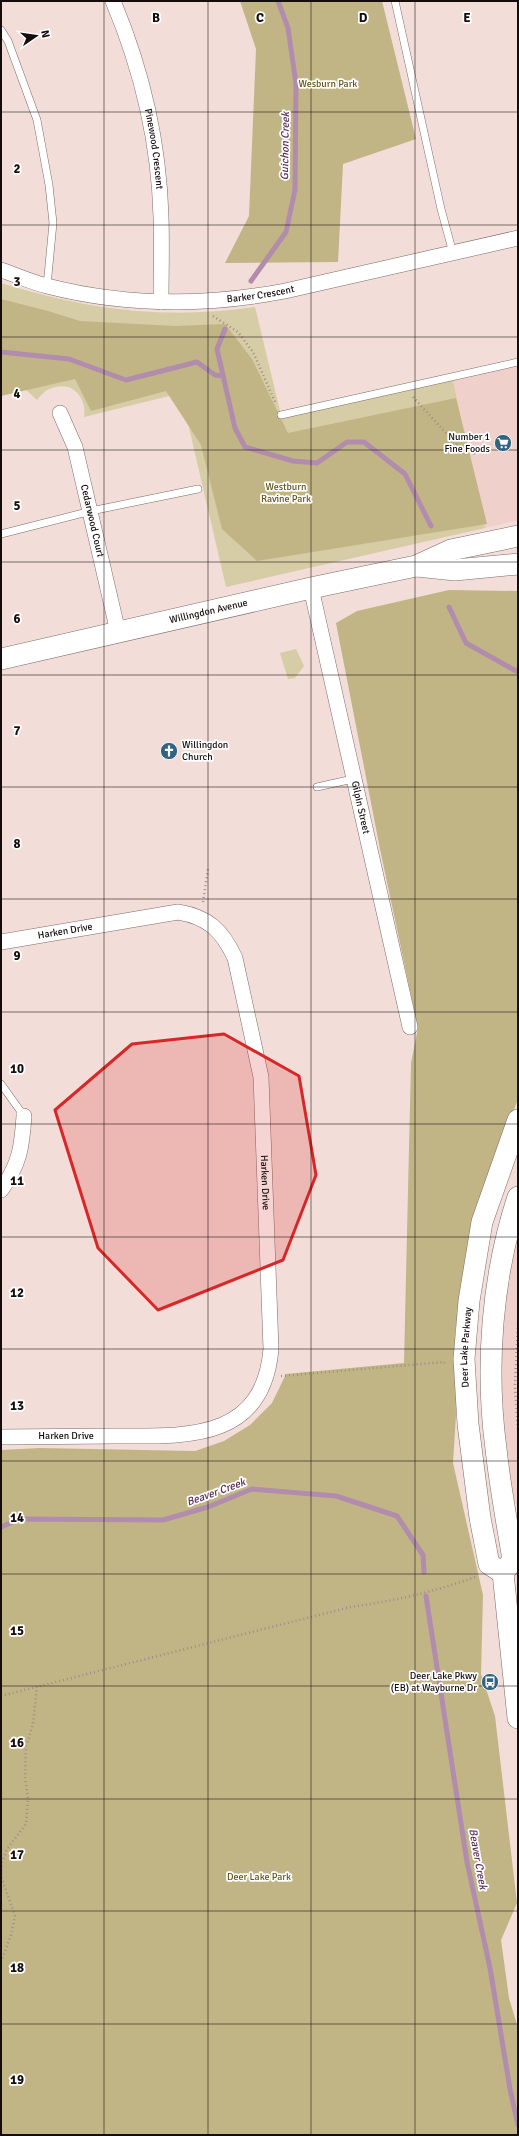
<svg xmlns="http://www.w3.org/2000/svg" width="519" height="2136" font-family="Signika,sans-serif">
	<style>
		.built { fill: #efd0ca }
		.green { fill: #d6cca5 }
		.forest { fill: #c1b585 }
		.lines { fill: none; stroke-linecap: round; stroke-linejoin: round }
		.stream { stroke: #b18cad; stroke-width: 5 }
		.lane-casing { stroke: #7e6b67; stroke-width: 8 }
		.street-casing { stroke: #7e6b67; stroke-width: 16 }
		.secondary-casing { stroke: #7e6b67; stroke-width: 22 }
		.path { stroke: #9e8d8a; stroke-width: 2.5; stroke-dasharray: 1 3; stroke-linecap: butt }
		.lane { stroke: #fff; stroke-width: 7 }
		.street { stroke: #fff; stroke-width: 15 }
		.secondary { stroke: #fff; stroke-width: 21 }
		.marked { fill: #d62828; fill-opacity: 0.2; stroke: #d62828; stroke-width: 3; stroke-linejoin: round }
		.grid { fill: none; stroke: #140d0c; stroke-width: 1; stroke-opacity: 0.55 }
		.labels { text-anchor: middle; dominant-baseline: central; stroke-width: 3.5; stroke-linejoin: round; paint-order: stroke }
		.park-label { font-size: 10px; fill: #62551d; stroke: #fff }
		.street-label { font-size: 10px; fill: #140d0c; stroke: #fff }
		.poi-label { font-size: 10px; fill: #140d0c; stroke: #fff; text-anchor: end }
		.water-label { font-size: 11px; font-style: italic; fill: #5d2c59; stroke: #fff }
		.grid-label { font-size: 13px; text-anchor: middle; font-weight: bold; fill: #140d0c; stroke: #fff; stroke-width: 3.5; stroke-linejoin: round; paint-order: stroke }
	</style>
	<rect width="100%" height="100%" fill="#f3ddd8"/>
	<!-- built -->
	<path class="built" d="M518 362V520L485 528 452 376Z
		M518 1228V1508L512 1496 501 1404 502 1329 510 1266Z"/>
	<!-- green -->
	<path class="green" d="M1 283C89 310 164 320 255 307L281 415 452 376 485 528 226 587 181 393 84 417C86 404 81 393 69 387 55 384 45 389 37 400L24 388 1 393Z
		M296 649 304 666 294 679V678L288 679 280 653Z"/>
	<!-- forest -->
	<path class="forest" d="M240 1H382L416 139 343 164 338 262 225 263 249 216 256 49Z
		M1 299 48 311 80 321 175 326 225 324 252 359 288 433 456 398 487 524 257 561 222 529 201 445 166 391 91 411 75 379 1 396Z
		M449 590 518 591V1099L475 1213 460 1294 455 1333 456 1415 453 1463 483 1595 481 1674 495 1716 517 1903 501 1940 509 1998 518 2028V2135H1V1450L40 1448 195 1451 224 1441 250 1425 272 1403 286 1374 404 1363 411 1063 418 1028 380 849 336 623 357 611Z"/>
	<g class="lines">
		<!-- stream -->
		<path class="stream" d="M251 281 286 232 295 190 296 84 288 28 278 1
			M225 329 217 349 235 428 245 447 293 461 317 463 347 442H364L405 474 431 526
			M1 352 69 359 126 380 197 362 215 375 223 376
			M449 607 466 643 518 672
			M1 1527 19 1519 163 1520 208 1507 252 1489 336 1496 397 1516 423 1555 424 1572
			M426 1596 467 1862 490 1968 510 2089 518 2125"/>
		<defs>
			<path id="lane" d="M395 1 441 209 453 253
				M1 30 8 41 37 120 49 185 53 223 47 286
				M281 415 518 362
				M1 534 91 511 198 489
				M317 787 353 779
				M1 1084 24 1116"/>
			<g id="street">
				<path id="s1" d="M113 1C142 70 159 142 161 217 162 245 161 274 161 302"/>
				<path id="s2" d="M1 270C16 275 31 282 47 286 125 306 207 306 285 291L518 238"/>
				<path id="s3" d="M60 413 75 447 118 632"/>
				<path id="s4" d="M311 588 410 1027"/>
				<path id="s5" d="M1 942 178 912C208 917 222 930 235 958L261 1077 271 1349C263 1442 185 1436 114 1436 76 1436 39 1437 1 1437"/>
				<path d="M1 1190C20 1164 22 1146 24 1116"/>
			</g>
			<g id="secondary">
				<path d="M417 566 455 570 518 564"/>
				<path id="s6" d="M1 659 311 588 416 566 451 550 518 536"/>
				<path d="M518 1197C492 1276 485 1366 496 1449 500 1486 507 1523 513 1560L503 1573 518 1718"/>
				<path id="s7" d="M503 1573 489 1564 480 1518 468 1424 464 1359 469 1301 482 1222 518 1120"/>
			</g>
		</defs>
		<!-- lane casing -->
		<use href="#lane" class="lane-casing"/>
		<!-- street casing -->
		<use href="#street" class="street-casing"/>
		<!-- secondary casing -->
		<use href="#secondary" class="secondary-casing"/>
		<!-- path -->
		<path class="path" d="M213 316 238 332 253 352 276 404
			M413 397 456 444 475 454
			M203 902 208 869
			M518 1324 515 1386 518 1430
			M281 1376 444 1362 446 1365
			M1 1696 350 1607C394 1601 434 1592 475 1577
			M1 1962 11 1935 15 1916 1 1876 2 1863 7 1849 26 1824 28 1799 25 1778 26 1747 33 1724 37 1686"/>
		<!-- lane -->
		<use href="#lane" class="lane"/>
		<!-- street -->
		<use href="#street" class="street"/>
		<!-- secondary -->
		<use href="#secondary" class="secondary"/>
	</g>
	<!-- marked area -->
	<path class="marked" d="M224 1034 299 1076 316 1175 283 1260 158 1310 98 1248 55 1110 132 1044Z"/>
	<!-- grid -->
	<path class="grid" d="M104 1V2135M208 1V2135M311 1V2135M415 1V2135M1 112H518M1 225H518M1 337H518M1 450H518M1 562H518M1 675H518M1 787H518M1 899H518M1 1012H518M1 1124H518M1 1237H518M1 1349H518M1 1461H518M1 1574H518M1 1686H518M1 1799H518M1 1911H518M1 2024H518"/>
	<!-- icons -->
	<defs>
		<symbol id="supermarket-disc" viewBox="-11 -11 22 22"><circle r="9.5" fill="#326482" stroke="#fff"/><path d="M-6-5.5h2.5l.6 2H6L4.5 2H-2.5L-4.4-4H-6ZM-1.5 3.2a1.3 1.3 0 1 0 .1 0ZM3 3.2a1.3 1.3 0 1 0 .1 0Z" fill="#fff"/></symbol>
		<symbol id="church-disc" viewBox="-11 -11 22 22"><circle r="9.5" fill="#326482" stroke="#fff"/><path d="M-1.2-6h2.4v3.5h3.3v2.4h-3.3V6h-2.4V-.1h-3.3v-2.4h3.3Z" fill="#fff"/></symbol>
		<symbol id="bus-disc" viewBox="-11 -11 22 22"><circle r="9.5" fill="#326482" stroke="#fff"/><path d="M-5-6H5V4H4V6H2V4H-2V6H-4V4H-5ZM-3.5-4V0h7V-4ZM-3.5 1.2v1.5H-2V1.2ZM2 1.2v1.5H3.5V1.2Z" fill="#fff"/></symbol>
	</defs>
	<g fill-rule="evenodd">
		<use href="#supermarket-disc" x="493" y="433" width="20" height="20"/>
		<use href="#church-disc" x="159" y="741" width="20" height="20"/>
		<use href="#bus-disc" x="480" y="1672" width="20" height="20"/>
	</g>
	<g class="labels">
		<!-- park labels -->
		<g class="park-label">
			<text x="328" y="84">Wesburn Park</text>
			<text x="286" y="487">Westburn<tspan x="286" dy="12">Ravine Park</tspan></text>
			<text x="259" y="1877">Deer Lake Park</text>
		</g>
		<!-- street labels -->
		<g class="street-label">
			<text stroke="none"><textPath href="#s1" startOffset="154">Pinewood Crescent</textPath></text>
			<text stroke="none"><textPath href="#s2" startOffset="264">Barker Crescent</textPath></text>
			<text stroke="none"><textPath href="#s3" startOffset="113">Cedarwood Court</textPath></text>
			<text stroke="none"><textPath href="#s6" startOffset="213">Willingdon Avenue</textPath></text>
			<text stroke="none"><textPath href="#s4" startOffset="225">Gilpin Street</textPath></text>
			<text stroke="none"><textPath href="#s5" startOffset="65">Harken Drive</textPath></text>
			<text stroke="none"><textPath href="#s5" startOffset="484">Harken Drive</textPath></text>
			<text stroke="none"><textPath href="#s7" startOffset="235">Deer Lake Parkway</textPath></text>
			<text x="66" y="1436">Harken Drive</text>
		</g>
		<!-- poi labels -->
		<g class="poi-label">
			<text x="490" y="437">Number 1<tspan x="490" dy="12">Fine Foods</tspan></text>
			<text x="182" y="745" text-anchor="start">Willingdon<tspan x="182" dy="12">Church</tspan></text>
			<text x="477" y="1676">Deer Lake Pkwy<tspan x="477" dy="12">(EB) at Wayburne Dr</tspan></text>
		</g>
		<!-- water labels -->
		<g class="water-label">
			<text transform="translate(285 146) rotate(-89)">Guichon Creek</text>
			<text transform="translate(216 1492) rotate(-20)">Beaver Creek</text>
			<text transform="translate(478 1859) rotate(80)">Beaver Creek</text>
		</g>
	</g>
	<g class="grid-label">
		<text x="156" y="22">B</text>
		<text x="260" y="22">C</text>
		<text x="363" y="22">D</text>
		<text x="467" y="22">E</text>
		<text x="17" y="173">2</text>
		<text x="17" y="286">3</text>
		<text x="17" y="398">4</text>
		<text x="17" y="510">5</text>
		<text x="17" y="623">6</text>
		<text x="17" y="735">7</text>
		<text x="17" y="848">8</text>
		<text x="17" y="960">9</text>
		<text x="17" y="1073">10</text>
		<text x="17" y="1185">11</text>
		<text x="17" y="1297">12</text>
		<text x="17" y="1410">13</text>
		<text x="17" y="1522">14</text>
		<text x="17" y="1635">15</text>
		<text x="17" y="1747">16</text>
		<text x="17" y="1859">17</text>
		<text x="17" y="1972">18</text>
		<text x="17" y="2084">19</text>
	</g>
	<!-- border -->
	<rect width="519" height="2136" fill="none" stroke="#140d0c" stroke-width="4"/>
	<!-- north arrow -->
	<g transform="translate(36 36) rotate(77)" stroke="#ffffff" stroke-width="3" paint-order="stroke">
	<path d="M0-3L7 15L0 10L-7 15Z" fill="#140d0c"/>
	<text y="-6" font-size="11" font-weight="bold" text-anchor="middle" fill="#140d0c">N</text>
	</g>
</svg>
